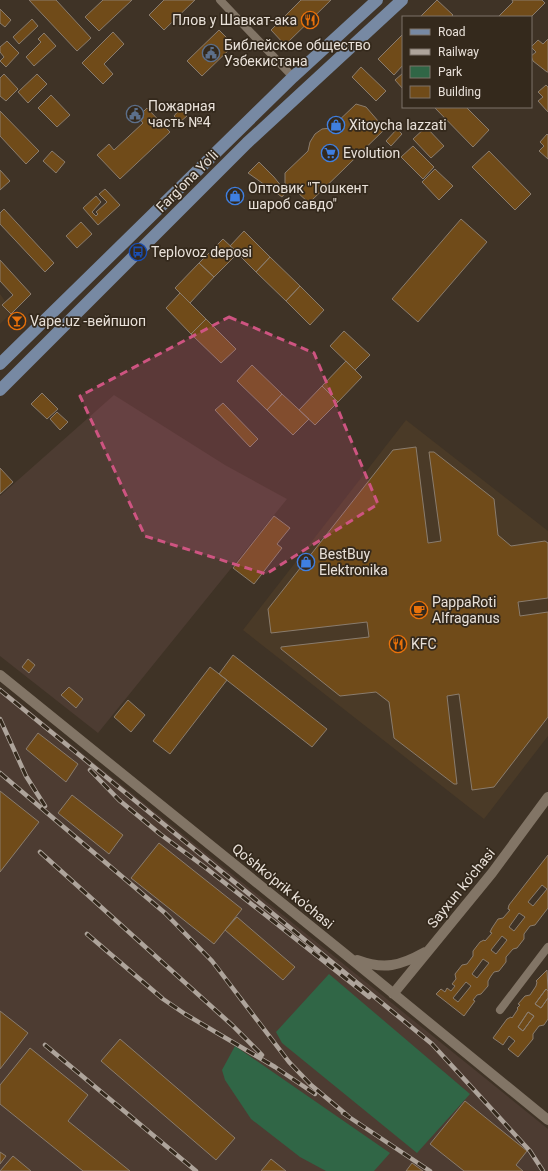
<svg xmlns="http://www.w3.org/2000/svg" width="548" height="1171" font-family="Roboto,sans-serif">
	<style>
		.built { fill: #4a3a27 }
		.industrial { fill: #4d3c32 }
		.green { fill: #306646 }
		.building { fill: #704b19; stroke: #8a7c6d; fill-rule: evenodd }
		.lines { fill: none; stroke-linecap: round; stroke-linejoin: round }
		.minor { stroke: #827566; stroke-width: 8 }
		.tertiary { stroke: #827566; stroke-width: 10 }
		.primary { stroke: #7789a3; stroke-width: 12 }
		.rail-casing { stroke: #aea49b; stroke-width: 4.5 }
		.rail { stroke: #34291c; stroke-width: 3; stroke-dasharray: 9; stroke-linecap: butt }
		.marked { fill: #ce5481; fill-opacity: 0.2; stroke: #ce5481; stroke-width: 3; stroke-dasharray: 8 5; stroke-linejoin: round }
		.labels { text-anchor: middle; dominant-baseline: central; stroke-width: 3.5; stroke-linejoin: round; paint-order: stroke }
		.poi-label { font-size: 14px; fill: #e9e1d9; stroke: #34291c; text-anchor: start }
		.street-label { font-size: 14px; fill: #e9e1d9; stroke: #34291c }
	</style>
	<rect width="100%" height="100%" fill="#3f3326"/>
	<!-- built -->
	<path class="built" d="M0 294 5 301 2 305 10 314 0 324Z
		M406 420 548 531V736L484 819 243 630Z"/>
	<!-- industrial -->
	<path class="industrial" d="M114 395 225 465 287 499 98 733 0 656V496Z
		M0 687 548 1129V1171H0Z"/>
	<!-- green -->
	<path class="green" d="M329 974 470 1094 417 1153 282 1043 276 1032Z
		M235 1046 390 1153 374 1171H326L300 1157 251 1119 225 1080 222 1070Z"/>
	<!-- building -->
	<path class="building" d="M29 0H56L91 38 77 51Z
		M103 0H132L99 31 85 17Z
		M164 0H195L164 30 149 15Z
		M301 0H331L285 45 271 30Z
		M437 0 453 15 451 17H420Z
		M512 0H542L545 3 531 17H498L513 2Z
		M0 9 11 20 5 27 0 23Z
		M32 19 38 26 19 44 13 37Z
		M219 30 234 45 202 76 187 61Z
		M113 32 124 44 104 64 113 74 103 84 82 63Z
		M44 33 56 46 34 66 26 57 41 42 38 39Z
		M403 34V65L394 75 378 59Z
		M548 39V72H547L533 61 531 56 536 52 531 47 538 40 543 44Z
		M7 41 19 53 6 67 0 61 4 57 0 52V47Z
		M361 67 386 91 376 101 352 77Z
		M403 73V89L395 80Z
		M4 74 18 89 6 101 0 96V78Z
		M37 74 47 84 28 103 18 92Z
		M546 85 548 87V112L538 101 543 97 538 92Z
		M51 95 70 115 57 127 38 108Z
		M356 104 366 107 385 129 309 203 297 192 295 193 285 183V173L308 151 310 142 315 134 322 129 331 128Z
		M434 107H466L489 130 473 147Z
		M147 108 170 132 120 179 97 155 109 144 114 150 143 123 138 117Z
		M180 109 187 116 180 122 174 116Z
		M0 111 39 151 26 164 0 136Z
		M426 127 444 146 431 158 413 139Z
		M397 129 402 134 391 146 386 141Z
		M547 134 548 135V159L539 151 544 146 540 142Z
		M413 146 434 167 423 179 401 157Z
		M52 151 65 162 56 173 43 161Z
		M489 151 531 194 515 210 472 167Z
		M259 162 274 177 286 192 282 197 248 173Z
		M435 169 453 186 439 200 422 182Z
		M0 170 10 181 0 190Z
		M105 189 120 205 98 225 83 208 96 196 101 202 92 212 96 216 98 214 96 212 107 202 99 194Z
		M4 209 54 263 45 272 0 224V213Z
		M461 219 487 242 418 322 392 299Z
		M81 222 92 234 77 248 66 236Z
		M244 231 270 257 256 272 230 246Z
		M223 239 238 253 214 277 199 263Z
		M270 257 300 286 286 301 256 272Z
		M0 260 31 294 11 314 2 305 13 295 0 281Z
		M199 263 214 277 190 303 175 288Z
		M300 286 324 310 310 325 286 301Z
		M180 293 206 319 191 334 166 308Z
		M206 319 236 349 221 363 191 334Z
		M344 331 370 355 355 370 330 346Z
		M346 361 362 377 338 402 322 386Z
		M252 365 282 394 267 410 237 381Z
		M322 386 338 402 315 425 299 410Z
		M42 393 58 409 47 419 31 404Z
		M282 394 309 419 293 435 267 410Z
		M223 403 258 439 250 447 215 410Z
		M57 412 68 422 60 430 50 419Z
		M416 447 428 543 441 541 429 452H434L494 499 498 535 511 546 545 541 548 543V598L518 602 520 616 548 612V717L494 787 472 790 459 694 447 696 457 784H454L394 738 389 702 376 692 340 696 281 649V647L369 637 367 622 271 633 268 609 393 450Z
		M0 468 13 482 0 494Z
		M274 516 290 528 277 544 282 548 254 584 233 568Z
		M233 655 327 729 312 747 219 674Z
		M28 659 35 665 29 673 22 667Z
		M210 667 227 680 170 754 153 741Z
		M69 687 83 699 76 708 61 695Z
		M128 700 145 715 131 732 114 717Z
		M38 733 78 764 66 782 26 749Z
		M0 791 39 822 0 872Z
		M72 795 123 835 109 854 58 813Z
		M159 843 242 909 214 944 131 878Z
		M548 855V908L535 925 530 926 524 934V939L517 948 513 949 506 957V962L499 971 494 972 491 976 488 981V986L481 994 477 995 473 1000 475 1001 464 1016 436 994 441 989 445 992 447 988 451 991 455 986 452 984 456 979 455 974 462 965 467 964 473 956V951L480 942 484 940 485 941 492 933 490 932 492 928 498 919 503 918 510 910 508 909 509 905ZM542 885 547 889 533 906 528 902ZM519 913 525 917 514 931 509 927ZM502 936 507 940 496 954 491 950ZM483 959 489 963 477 978 472 974ZM466 982 471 986 458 1002 453 998Z
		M237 917 295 967 283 980 225 930Z
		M547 970 548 991 546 989 535 1004 541 1008 548 998V1019L544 1025 539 1026 533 1034V1039L518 1057 508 1049 515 1041 509 1036 503 1045 493 1038 507 1019 511 1017 512 1018 518 1009 517 1008 520 1005 518 1004 525 996 530 995 536 986 537 982 536 981ZM528 1012 534 1016 523 1031 518 1027Z
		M546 989 548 991V998L541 1008 535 1004Z
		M0 1011 28 1033 0 1069Z
		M528 1012 534 1016 523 1031 518 1027Z
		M120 1039 235 1138 216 1160 101 1061Z
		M30 1048 88 1095 68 1121 130 1171H83L0 1104V1085Z
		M465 1101 527 1151 516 1165 523 1171H464L430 1144Z
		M0 1152 6 1156 0 1164Z
		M13 1156 31 1171H0Z
		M271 1159 286 1171H261Z
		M412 1163 423 1171H406Z"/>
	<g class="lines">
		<!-- minor -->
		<path class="minor" d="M220 0 293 77
			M500 1010 548 947"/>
		<!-- tertiary -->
		<path class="tertiary" d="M0 675 345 954 548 1120
			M357 960C384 970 400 966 425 952
			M393 994 492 873 548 797"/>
		<!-- primary -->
		<path class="primary" d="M0 364 293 77 377 0
			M0 390 247 143 402 0"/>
		<defs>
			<path id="rail" d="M0 690 432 1044 530 1151 543 1171
				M0 719 26 776 45 806
				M90 770 119 800 160 834 206 868 369 997
				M0 773 165 913 212 961 289 1062 311 1085 348 1116
				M40 852 232 1025 262 1055
				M87 934 163 999 185 1014 275 1067 315 1094
				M45 1045 196 1171
				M343 1113 430 1171"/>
		</defs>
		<!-- rail casing -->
		<use href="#rail" class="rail-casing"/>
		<!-- rail -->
		<use href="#rail" class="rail"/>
	</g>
	<!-- marked area -->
	<path class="marked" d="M229 317 314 353 378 504 266 574 145 536 80 396Z"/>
	<!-- icons -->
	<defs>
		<symbol id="restaurant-ring" viewBox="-11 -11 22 22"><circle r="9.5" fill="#34291c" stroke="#e8710a" stroke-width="1.5"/><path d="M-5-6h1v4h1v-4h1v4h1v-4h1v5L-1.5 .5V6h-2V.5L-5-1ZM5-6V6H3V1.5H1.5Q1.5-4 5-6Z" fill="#e8710a"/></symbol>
		<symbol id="civic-ring" viewBox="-11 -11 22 22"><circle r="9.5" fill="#34291c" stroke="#5c6f8a" stroke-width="1.5"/><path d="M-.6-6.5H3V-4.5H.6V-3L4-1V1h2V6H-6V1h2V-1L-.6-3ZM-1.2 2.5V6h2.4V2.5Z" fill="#5c6f8a"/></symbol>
		<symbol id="shop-ring" viewBox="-11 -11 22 22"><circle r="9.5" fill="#34291c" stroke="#3f7fe0" stroke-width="1.5"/><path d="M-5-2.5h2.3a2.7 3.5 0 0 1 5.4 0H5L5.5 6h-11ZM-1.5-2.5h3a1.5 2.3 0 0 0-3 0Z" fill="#3f7fe0"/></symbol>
		<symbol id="supermarket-ring" viewBox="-11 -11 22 22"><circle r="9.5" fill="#34291c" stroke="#3f7fe0" stroke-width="1.5"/><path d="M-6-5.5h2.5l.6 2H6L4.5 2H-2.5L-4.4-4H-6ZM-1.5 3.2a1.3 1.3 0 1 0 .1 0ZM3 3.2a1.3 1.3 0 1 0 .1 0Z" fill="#3f7fe0"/></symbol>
		<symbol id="bus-ring" viewBox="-11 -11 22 22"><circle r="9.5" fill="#34291c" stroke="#1a4fb4" stroke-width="1.5"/><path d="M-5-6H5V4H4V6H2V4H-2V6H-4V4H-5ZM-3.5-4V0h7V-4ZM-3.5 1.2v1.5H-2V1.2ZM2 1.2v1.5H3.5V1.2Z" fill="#1a4fb4"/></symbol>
		<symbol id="bar-ring" viewBox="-11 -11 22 22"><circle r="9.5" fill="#34291c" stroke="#e8710a" stroke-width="1.5"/><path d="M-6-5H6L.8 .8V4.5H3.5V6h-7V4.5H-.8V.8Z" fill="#e8710a"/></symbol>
		<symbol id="cafe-ring" viewBox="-11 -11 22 22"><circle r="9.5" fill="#34291c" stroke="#e8710a" stroke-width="1.5"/><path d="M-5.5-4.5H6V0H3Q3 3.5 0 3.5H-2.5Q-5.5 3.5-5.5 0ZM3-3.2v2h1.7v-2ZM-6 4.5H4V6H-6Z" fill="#e8710a"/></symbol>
	</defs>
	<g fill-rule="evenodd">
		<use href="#restaurant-ring" x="300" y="10" width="20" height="20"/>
		<use href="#civic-ring" x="201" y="43" width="20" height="20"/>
		<use href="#civic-ring" x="125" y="104" width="20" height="20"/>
		<use href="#shop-ring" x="326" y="115" width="20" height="20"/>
		<use href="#supermarket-ring" x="320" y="143" width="20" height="20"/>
		<use href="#shop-ring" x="225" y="186" width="20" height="20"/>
		<use href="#bus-ring" x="128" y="242" width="20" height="20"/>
		<use href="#bar-ring" x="7" y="311" width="20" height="20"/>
		<use href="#shop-ring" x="296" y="552" width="20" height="20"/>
		<use href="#cafe-ring" x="409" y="600" width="20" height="20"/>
		<use href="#restaurant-ring" x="388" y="634" width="20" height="20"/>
	</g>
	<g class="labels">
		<!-- poi labels -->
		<g class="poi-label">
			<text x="297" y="20" text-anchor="end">Плов у Шавкат-ака</text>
			<text x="224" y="45">Библейское общество<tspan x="224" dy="16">Узбекистана</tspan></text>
			<text x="148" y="106">Пожарная<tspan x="148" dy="16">часть №4</tspan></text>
			<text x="349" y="125">Xitoycha lazzati</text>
			<text x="343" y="153">Evolution</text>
			<text x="248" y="188">Оптовик "Тошкент<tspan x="248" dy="16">шароб савдо"</tspan></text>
			<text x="151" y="252">Teplovoz deposi</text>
			<text x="30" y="321">Vape.uz -вейпшоп</text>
			<text x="319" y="554">BestBuy<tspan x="319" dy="16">Elektronika</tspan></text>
			<text x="432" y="602">PappaRoti<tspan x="432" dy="16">Alfraganus</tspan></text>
			<text x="411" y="644">KFC</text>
		</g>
		<!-- street labels -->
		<g class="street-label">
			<text transform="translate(187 181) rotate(-45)">Farg'ona Yo'li</text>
			<text transform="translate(283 886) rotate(39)">Qo'shko'prik ko'chasi</text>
			<text transform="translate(461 888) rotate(-51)">Sayxun ko'chasi</text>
		</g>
	</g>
	<!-- legend -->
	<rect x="402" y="16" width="130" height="92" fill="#34291c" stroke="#7c7368"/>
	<rect x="410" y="29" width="20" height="6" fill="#7789a3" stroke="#7c7368"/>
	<text x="438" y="36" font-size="12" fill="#e9e1d9">Road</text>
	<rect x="410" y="49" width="20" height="6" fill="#aea49b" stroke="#7c7368"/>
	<text x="438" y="56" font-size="12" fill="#e9e1d9">Railway</text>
	<rect x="410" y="66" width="20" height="12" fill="#306646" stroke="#7c7368"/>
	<text x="438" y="76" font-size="12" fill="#e9e1d9">Park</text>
	<rect x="410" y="86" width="20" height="12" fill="#704b19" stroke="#7c7368"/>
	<text x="438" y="96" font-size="12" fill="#e9e1d9">Building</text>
</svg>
